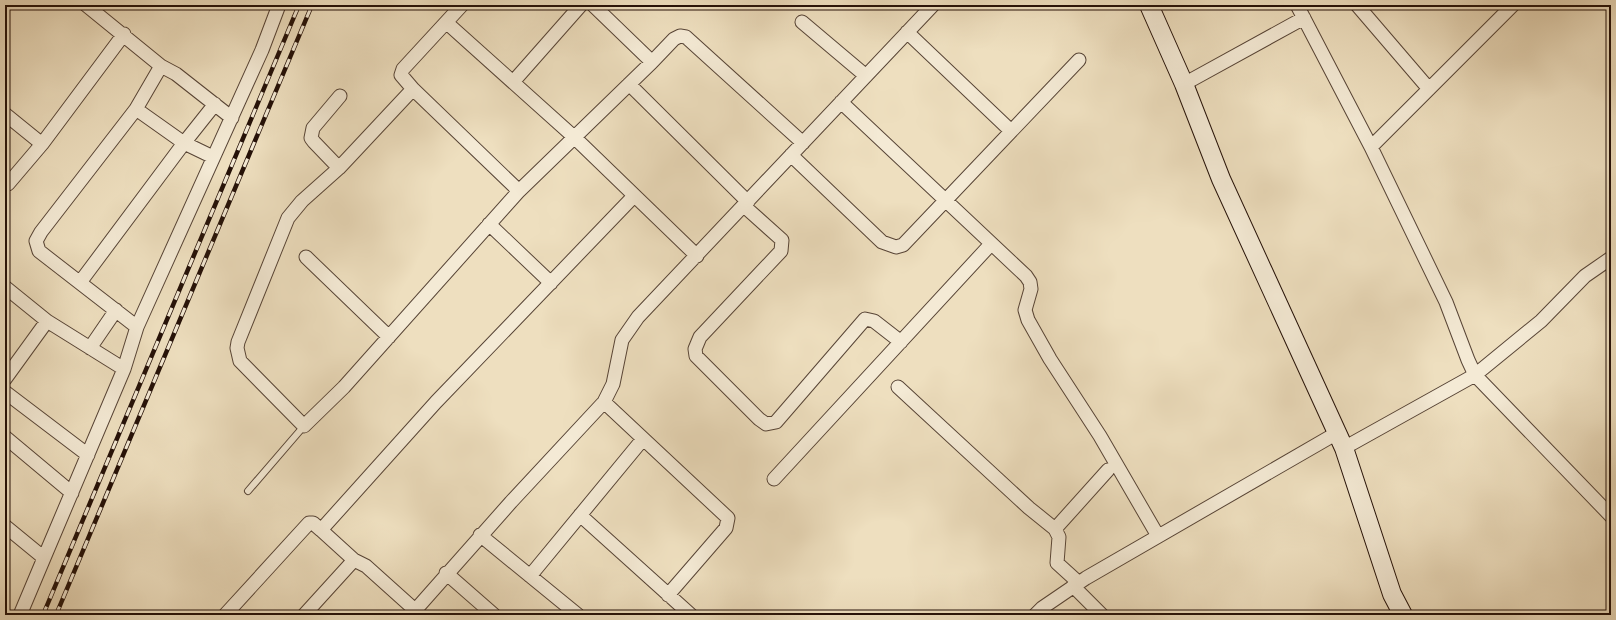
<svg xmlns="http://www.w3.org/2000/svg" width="1616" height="620" font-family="Alegreya,serif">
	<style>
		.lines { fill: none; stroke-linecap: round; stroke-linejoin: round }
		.lane-casing { stroke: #574436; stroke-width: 8 }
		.street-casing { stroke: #574436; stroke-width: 15 }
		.secondary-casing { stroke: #251108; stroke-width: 20 }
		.lane { stroke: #f4ead5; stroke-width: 6 }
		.street { stroke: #f4ead5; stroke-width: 13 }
		.secondary { stroke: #f4ead5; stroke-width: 18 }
		.rail-casing { stroke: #251108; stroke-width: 4.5 }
		.rail { stroke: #f4ead5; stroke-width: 3; stroke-dasharray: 9; stroke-linecap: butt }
	</style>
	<rect width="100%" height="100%" fill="#eedfbf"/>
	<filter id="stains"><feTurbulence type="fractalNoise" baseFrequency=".005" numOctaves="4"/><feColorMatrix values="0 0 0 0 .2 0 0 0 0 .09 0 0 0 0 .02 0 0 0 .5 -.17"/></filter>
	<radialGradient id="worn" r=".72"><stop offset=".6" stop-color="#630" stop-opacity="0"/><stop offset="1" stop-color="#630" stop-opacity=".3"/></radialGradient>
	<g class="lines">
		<defs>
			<path id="lane" d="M248 491 304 426"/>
			<path id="street" d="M86 5 161 66 176 74 232 118
				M462 5 403 69 401 75 413 89 519 191
				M593 5 652 62 674 39 680 36 686 37 803 143
				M1297 5 1371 147 1446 302 1468 360 1475 375 1611 516
				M1357 5 1429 89
				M802 22 866 76
				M447 23 574 137 697 256
				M907 32 1011 131
				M513 82 581 5
				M629 84 748 202
				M1184 84 1304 18
				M413 89 339 168 302 201 288 218 238 342 237 348 240 361 304 426 344 387 519 191 652 62
				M841 102 1026 276 1030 282 1031 289 1025 310 1028 320 1050 359 1100 436 1158 536
				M5 114 42 144 8 184 5 182
				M42 144 124 34
				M1371 147 1513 5
				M791 155 882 242 896 247 903 245 1079 60
				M213 157 184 143 215 104
				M339 168 314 142 311 138 313 128 340 96
				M744 206 782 240 781 251 700 337 695 349 696 356 759 419 766 424 776 422 865 319 874 321 901 342
				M489 224 551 283
				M306 257 389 337
				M81 281 184 143 136 109
				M5 287 47 321 124 369 44 558 5 526
				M137 327 39 251 36 241 41 232 136 109 161 66
				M90 348 116 310
				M124 369 137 327 262 50 279 5
				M5 379 47 321
				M898 387 1029 508 1055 529 1059 537 1057 563 1079 583
				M5 392 88 455
				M604 402 728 518 726 528 668 595
				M5 437 72 493
				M1344 448 1475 375 1541 321 1585 276 1611 258
				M774 479 991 244
				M580 515 691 615
				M1055 529 1108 470
				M480 535 578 615
				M446 573 494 615
				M530 576 643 439
				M1073 586 1102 615
				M415 610 366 566 354 560 321 530 436 402 634 196
				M20 615 44 558
				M225 615 309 523H313L321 530
				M304 615 354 560
				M411 615 511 502 604 402 613 384 622 340 638 317 933 5
				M1035 615 1042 608 1086 578 1337 433"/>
			<path id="secondary" d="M1149 5 1184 84 1221 179 1344 448 1392 594 1403 615"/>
		</defs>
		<!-- lane casing -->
		<use href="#lane" class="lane-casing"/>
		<!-- street casing -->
		<use href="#street" class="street-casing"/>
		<!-- secondary casing -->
		<use href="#secondary" class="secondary-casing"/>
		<!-- lane -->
		<use href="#lane" class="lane"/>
		<!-- street -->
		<use href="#street" class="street"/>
		<!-- secondary -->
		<use href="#secondary" class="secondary"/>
		<defs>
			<path id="rail" d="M43 615 299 5
				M56 615 312 5"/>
		</defs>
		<!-- rail casing -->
		<use href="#rail" class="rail-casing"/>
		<!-- rail -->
		<use href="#rail" class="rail"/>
	</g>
	<!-- margin -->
	<rect width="1616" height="620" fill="none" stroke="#eedfbf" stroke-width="20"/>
	<rect x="6" y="6" width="1604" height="608" fill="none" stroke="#251108" stroke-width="2"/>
	<rect x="10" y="10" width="1596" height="600" fill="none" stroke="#251108"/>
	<rect width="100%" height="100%" filter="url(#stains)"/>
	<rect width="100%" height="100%" fill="url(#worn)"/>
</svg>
